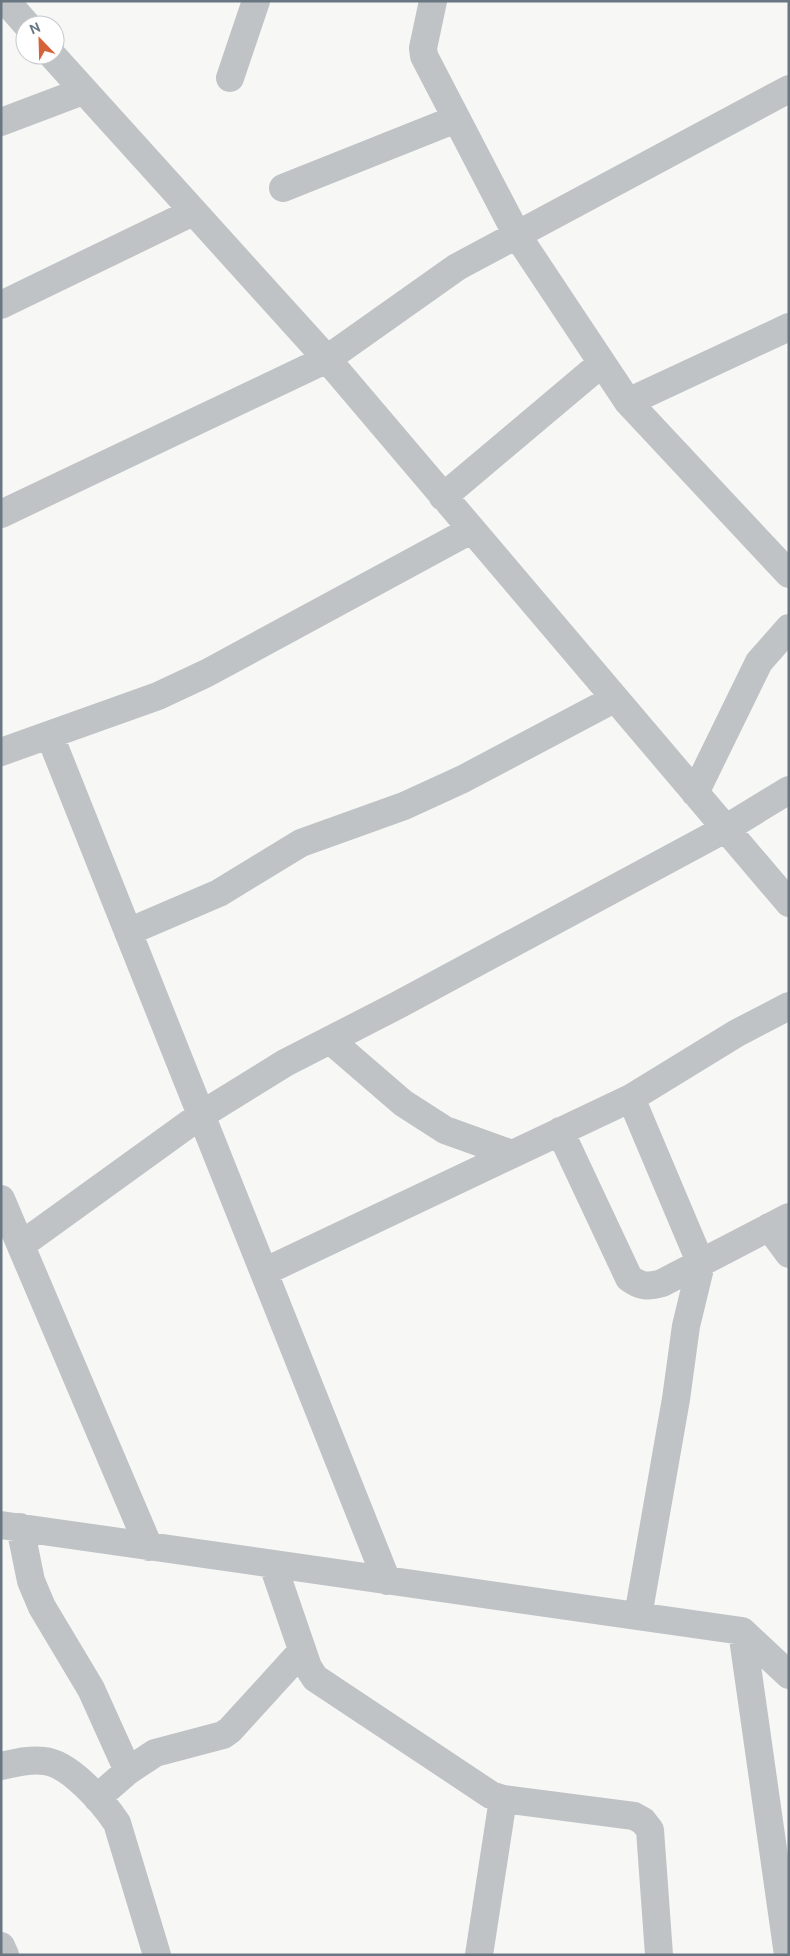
<svg xmlns="http://www.w3.org/2000/svg" width="790" height="1956" font-family="Ubuntu,sans-serif">
	<style>
		.lines { fill: none; stroke-linecap: round; stroke-linejoin: round }
		.street { stroke: #bfc3c6; stroke-width: 28 }
	</style>
	<rect width="100%" height="100%" fill="#f7f7f5"/>
	<g class="lines">
		<!-- street -->
		<path class="street" d="M6 1 27 25
			M433 1 423 48 424 56 517 235 628 402 789 574
			M52 55 327 359 789 903
			M230 78 256 1
			M1 122 83 91
			M283 188 456 119
			M1 305 193 212
			M628 402 789 327
			M443 497 602 363
			M1 514 327 359 457 267 789 89
			M50 736 387 1581
			M1 752 158 696 207 673 471 530
			M695 793 759 662 789 628
			M128 932 219 893 301 843 404 806 463 779 614 699
			M330 1040 403 1103 445 1130 512 1154
			M631 1098 701 1264 686 1326 676 1399 638 1616
			M560 1131 629 1278C641 1287 648 1287 662 1283L789 1217
			M1 1199 149 1547
			M769 1227 789 1254
			M21 1245 201 1115 285 1063 398 1005 725 829 789 790
			M264 1272 631 1098 737 1033 789 1006
			M1 1525 742 1631 789 1675
			M20 1527 31 1581 42 1607 91 1689 128 1771
			M273 1565 308 1667 315 1678 491 1795 503 1799 634 1816 643 1821 650 1830 659 1955
			M742 1631 788 1955
			M1 1766C15 1763 29 1759 44 1761 69 1763 103 1802 117 1823L157 1955
			M97 1798 128 1771 155 1753 223 1735 230 1730 302 1651
			M1 1946 5 1955
			M479 1955 503 1799"/>
	</g>
	<!-- border -->
	<rect width="790" height="1956" fill="none" stroke="#697783" stroke-width="5"/>
	<!-- north arrow -->
	<g transform="translate(40 40) rotate(337)"><circle r="24" fill="#ffffff" stroke="#c3c9cd"/>
	<path d="M0-4L9 19L0 12L-9 19Z" fill="#d56238"/>
	<text y="-8" font-size="14" font-weight="bold" text-anchor="middle" fill="#697783">N</text>
	</g>
</svg>
